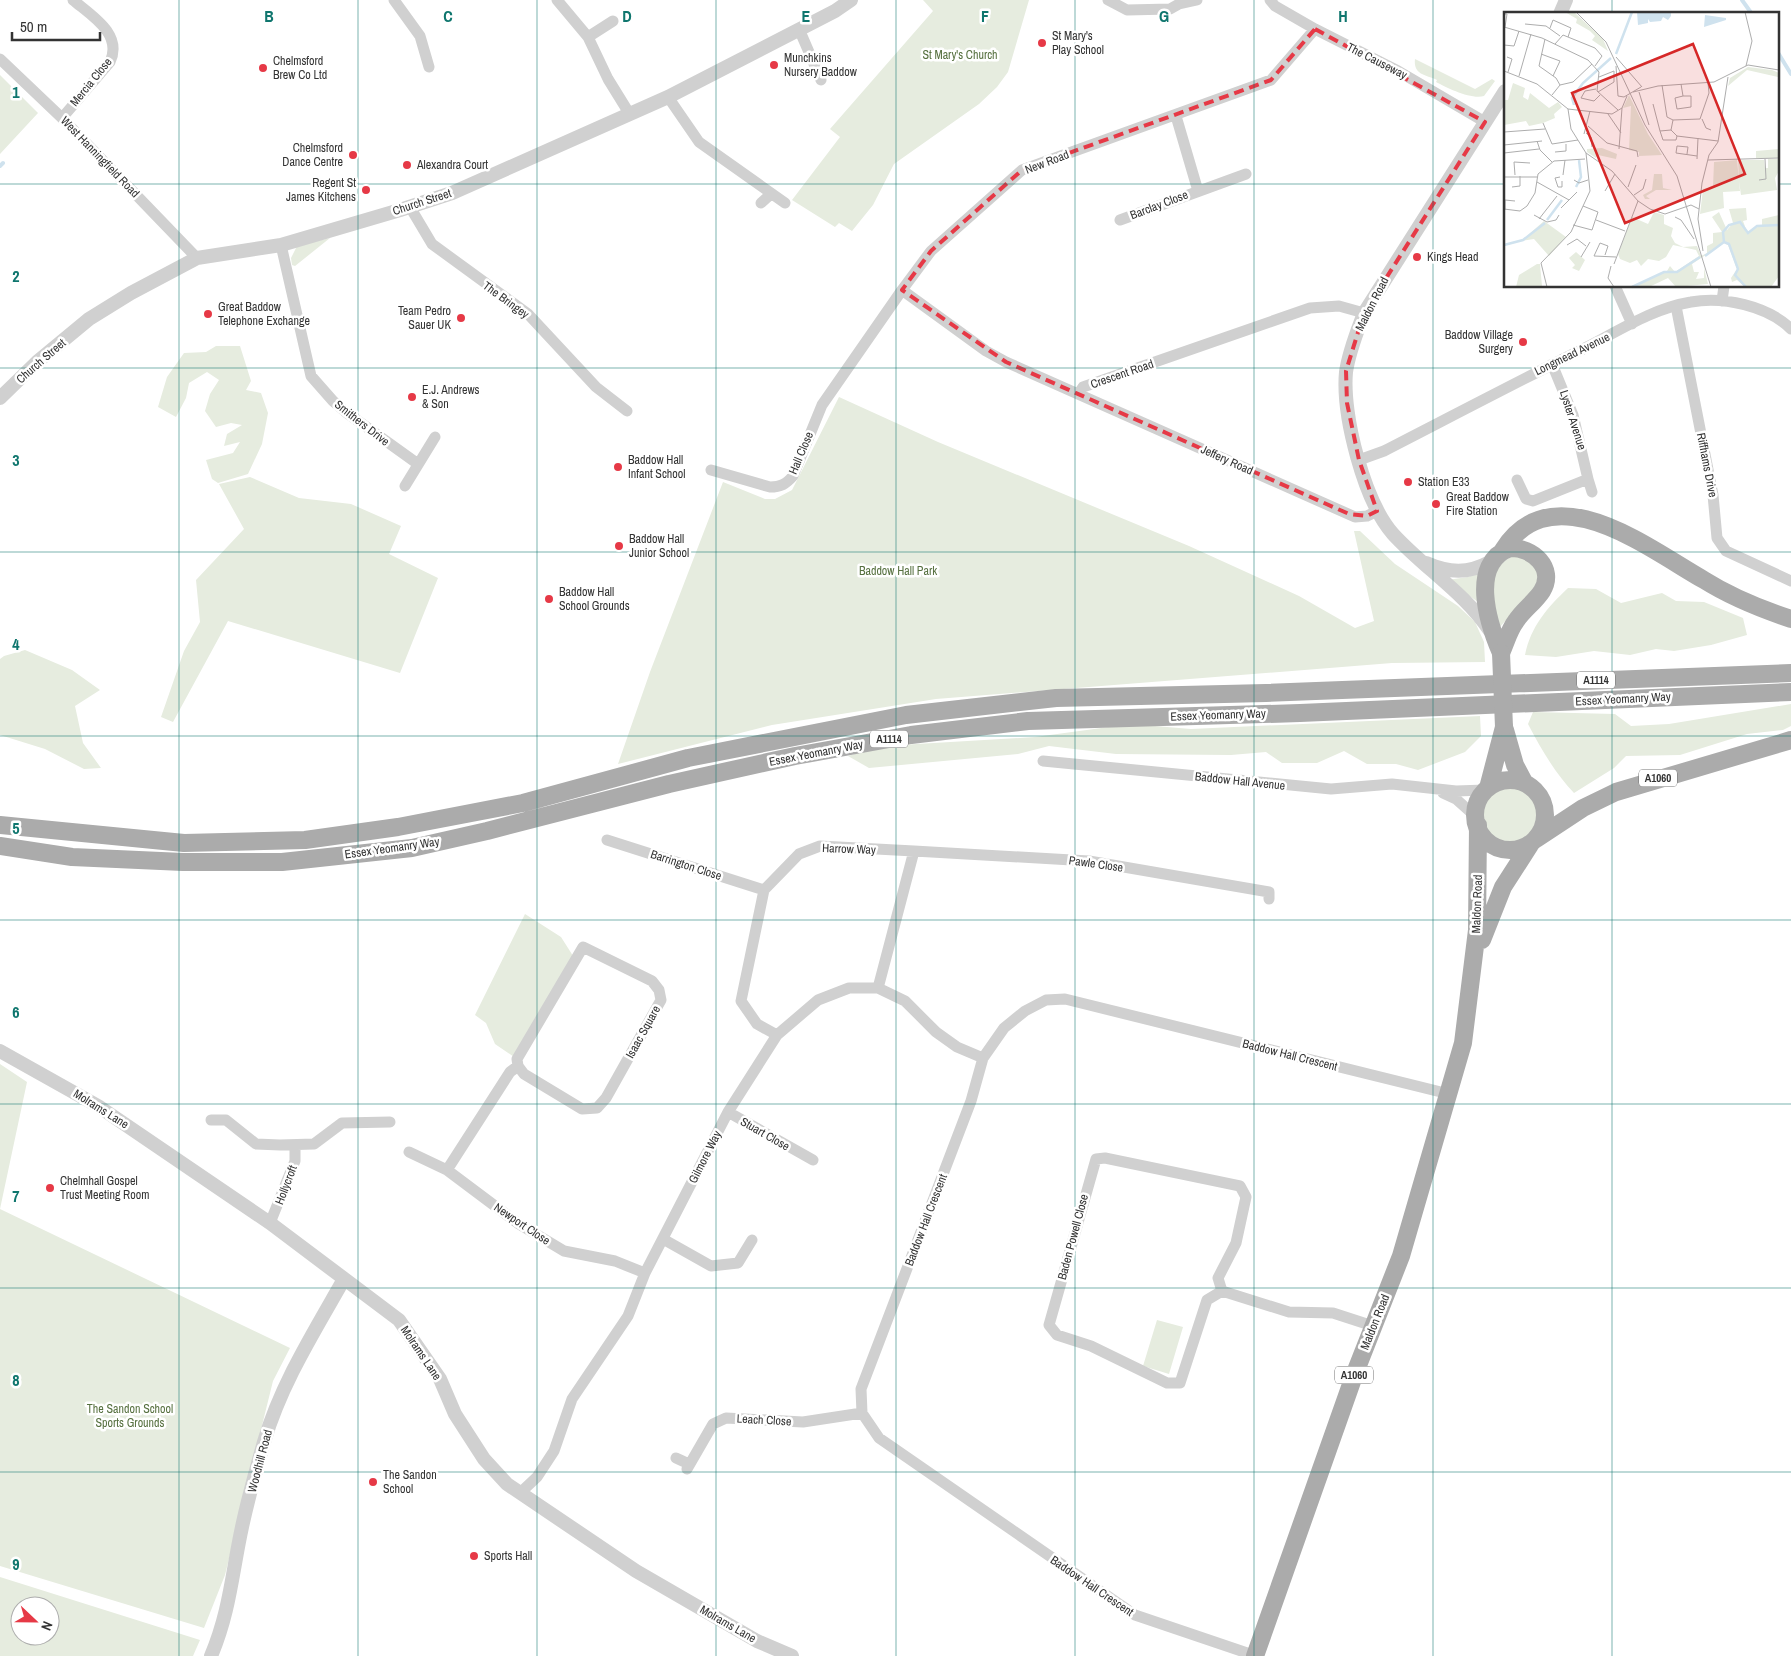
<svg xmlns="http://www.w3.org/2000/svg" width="1791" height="1656" font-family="'Archivo Narrow',sans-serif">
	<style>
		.green { fill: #e6ecdf; fill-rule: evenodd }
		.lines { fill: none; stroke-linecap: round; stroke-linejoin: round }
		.stream { stroke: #cfe2ee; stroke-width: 4 }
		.minor { stroke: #d0d0d0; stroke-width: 11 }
		.tertiary { stroke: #d0d0d0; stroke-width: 14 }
		.primary { stroke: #ababab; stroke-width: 18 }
		.primary-bridge { stroke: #ababab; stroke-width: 18 }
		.marked { fill: none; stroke: #e63946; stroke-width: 4; stroke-dasharray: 10 6; stroke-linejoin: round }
		.grid { fill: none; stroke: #0f766e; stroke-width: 1; stroke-opacity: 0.55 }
		.poi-dot { fill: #e63946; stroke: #fff; stroke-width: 2 }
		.labels { text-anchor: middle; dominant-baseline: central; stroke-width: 5; stroke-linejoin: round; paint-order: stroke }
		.shield { fill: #fff; stroke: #707070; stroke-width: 1 }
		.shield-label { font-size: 11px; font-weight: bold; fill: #333 }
		.poi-label { font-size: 12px; fill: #333; stroke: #fff; text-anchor: start }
		.park-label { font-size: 12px; fill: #56703f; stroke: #fff }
		.street-label { font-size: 12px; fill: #333; stroke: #fff }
		.inset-river { fill: none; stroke: #cfe2ee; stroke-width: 2.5 }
		.inset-road { fill: none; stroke: #adadad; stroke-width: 1 }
		.view { fill: #d62828; fill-opacity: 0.15; stroke: #d62828; stroke-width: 2.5 }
		.inset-edge { fill: none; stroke: #333; stroke-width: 2.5 }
		.grid-label { font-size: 16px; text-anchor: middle; font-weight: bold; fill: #0f766e; stroke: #fff; stroke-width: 5; stroke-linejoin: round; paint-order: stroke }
	</style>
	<rect width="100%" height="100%" fill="#fff"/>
	<!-- green -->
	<path class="green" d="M923 0H1029L1008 72 997 87 979 104 894 164 873 205 852 231 839 223 835 227 792 200 840 137 830 129 933 11Z
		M1415 59 1475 89 1492 79 1495 81 1484 96C1472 100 1447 88 1436 82L1437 80C1426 75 1413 75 1415 59Z
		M0 75 38 113 0 154Z
		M330 238 295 266 292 265 291 258 297 246Z
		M216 346H240L251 381 246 390 261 393 268 413 262 444 248 474 218 483 212 479 206 460 233 453 240 442 224 446 227 434 242 425 231 423 216 427 205 411 210 394 219 380 207 372 189 383 186 398 176 417 158 407 167 377 184 353 206 352Z
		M839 397 938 442 1189 546 1299 596 1355 628 1374 621 1354 531H1360L1395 564 1458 606 1475 622 1484 642 1485 662 1392 663 936 699 772 725 618 764 650 672 723 482 765 499H775L792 490Z
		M250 477 299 498 351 504 401 526 389 554 438 578 400 673 228 621 173 722 161 717 184 651 200 622 196 580 244 529 219 484Z
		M1513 556H1521L1536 566 1539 584 1498 629C1495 602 1483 570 1513 556Z
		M1478 573V602L1447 580 1468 577Z
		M1568 588 1596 589 1621 603 1662 593 1676 601 1704 602 1743 618 1747 635 1711 645 1674 651 1656 649 1630 655 1594 651 1556 657 1525 655C1531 626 1547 608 1568 588Z
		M25 650 72 670 100 690 75 706 83 743 101 768 84 769 45 749 0 735V659L4 656Z
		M1791 704V726L1783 730 1747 734 1680 755 1626 756 1614 768 1574 793C1555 773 1541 749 1528 724L1533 712 1615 714 1631 726 1669 724Z
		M1480 716 1481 736 1465 752 1418 770 1396 764H1367L1344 751 1317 763H1282L1266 752 1231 755 1116 754 1049 746 1018 754 869 768 848 756 883 746 1035 737 1131 724 1191 729Z
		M1483 815a27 27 0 1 1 54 0a27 27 0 1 1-54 0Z
		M525 914 561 937 575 959 517 1059 495 1044 486 1023 475 1015Z
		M0 1064 27 1082 0 1209 290 1348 273 1381 225 1575 204 1628 0 1566Z
		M1157 1320 1183 1327 1169 1374 1143 1366Z
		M0 1577 200 1640 193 1656H0ZM20 1606H50V1636H20Z"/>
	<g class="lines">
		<!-- stream -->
		<path class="stream" d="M1742 0 1752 14
			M1777 51 1791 74
			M0 166 3 163"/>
		<!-- minor -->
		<path class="minor" d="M394 0 420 36 429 67
			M557 0 588 37 608 79 629 113
			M1108 0 1127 10 1170 9 1179 4 1197 0
			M1270 0 1275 6 1315 29 1398 71 1485 122
			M799 29 821 80
			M588 37 613 21
			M0 59 62 118 197 258
			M668 97 699 142 785 203
			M1176 116 1198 191
			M62 118 110 62C123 34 92 16 73 0
			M761 203 771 194
			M410 207 432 244 528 314 596 387 627 411
			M1120 220 1246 174
			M281 245 311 376 333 401 347 413 418 464
			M1615 286 1632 324
			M902 290 986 351 1006 362 1355 517 1367 516 1377 511
			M1722 301 1724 286
			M1676 306 1713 495 1717 538 1726 551 1791 581
			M1079 393 1083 387 1310 308 1339 306 1364 313
			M1359 460 1384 451C1452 416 1519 381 1587 347 1620 330 1654 308 1691 302 1723 296 1768 306 1791 329
			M711 470 770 487C781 487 786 484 793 476L822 405 902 290 931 251 1022 170 1271 80 1315 29
			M1588 479 1592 492
			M1517 480 1526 499 1533 501 1588 479 1573 415 1552 364
			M405 486 435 437
			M1043 761 1331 789 1392 784 1456 791 1485 790
			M1443 793 1456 799 1475 816
			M607 840 764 890
			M914 851 1089 861 1269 892V899
			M777 1035 757 1024 741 1001 764 890 799 854 820 846 914 851 878 988
			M728 1112 813 1160
			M211 1120H226L256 1144 280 1145 314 1144 342 1123 390 1122
			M409 1152 447 1170 519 1224 564 1251 615 1261 645 1273
			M447 1170 510 1072 518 1066 517 1059 583 947 652 981 659 990 661 1000 606 1098 597 1108 582 1109 524 1074 518 1066
			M270 1223 295 1161V1145
			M663 1239 711 1266 738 1263 752 1240
			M1222 1291 1207 1300 1180 1383H1167L1091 1346 1057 1335 1049 1325 1096 1159 1105 1158 1240 1186 1246 1197 1236 1243 1218 1278 1222 1291 1289 1312 1333 1313 1373 1326
			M676 1458 689 1464
			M687 1469 713 1424 726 1418 803 1422 862 1413
			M520 1493 537 1477 554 1451 572 1399 628 1316 645 1273 728 1112 777 1035 818 1000 849 988H878L905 1001 936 1032 957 1047 983 1058
			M1256 1656 1135 1615 879 1438 862 1413 861 1389 971 1101 983 1058 1004 1028 1025 1011 1046 1000 1065 999 1449 1094"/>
		<!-- tertiary -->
		<path class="tertiary" d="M1560 14 1566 0
			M0 398 37 362 89 319 131 293 197 258 281 245 400 210 452 193 668 97 835 11 851 0
			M1426 563C1449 573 1468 574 1490 562
			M1490 631C1465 593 1424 568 1393 534 1364 501 1342 415 1346 372 1349 351 1357 332 1364 313L1505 91
			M0 1051 98 1106 270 1223 399 1320 440 1379 455 1414 484 1459 507 1484 636 1571 757 1641 792 1656
			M211 1656C230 1611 232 1573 242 1527 248 1499 256 1470 264 1442 281 1384 314 1332 344 1279"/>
		<!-- primary -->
		<path class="primary" d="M1510 548C1532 547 1556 568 1542 591 1535 602 1523 610 1516 621 1509 630 1506 642 1501 653 1488 623 1469 563 1510 548Z
			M1503 550C1553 472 1649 549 1704 580 1731 597 1761 609 1791 619
			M1505 730 1515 765 1524 782
			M1475 815a35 35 0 1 1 70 0a35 35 0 1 1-70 0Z
			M1488 788 1504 727
			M0 825 184 843 305 840 398 827 523 803 688 758 906 715 1056 698 1266 693 1791 673
			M1536 839 1583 808 1616 792 1791 740
			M0 846 72 857 183 862H282L412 848 487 831 669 784 795 756 911 735 1028 721 1300 713 1791 692
			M1482 940 1503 887 1530 845
			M1255 1656 1355 1373 1401 1256 1463 1043 1477 930 1478 825"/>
		<!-- primary-bridge -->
		<path class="primary-bridge" d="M1501 653 1504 727"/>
	</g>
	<!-- marked area -->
	<path class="marked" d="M1315 29 1485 122 1364 313 1346 371 1347 403 1359 460 1377 511 1367 516 1349 514 1006 362 902 290 931 251 1022 170 1271 80Z"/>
	<!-- grid -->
	<path class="grid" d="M179 0V1656M358 0V1656M537 0V1656M716 0V1656M896 0V1656M1075 0V1656M1254 0V1656M1433 0V1656M1612 0V14M0 184H1505M1777 184H1791M1612 286V1656M0 368H1791M0 552H1791M0 736H1791M0 920H1791M0 1104H1791M0 1288H1791M0 1472H1791"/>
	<!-- markers -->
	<g class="poi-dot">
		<circle cx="1042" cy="43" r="5"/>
		<circle cx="774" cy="65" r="5"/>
		<circle cx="263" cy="68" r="5"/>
		<circle cx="353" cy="155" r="5"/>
		<circle cx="407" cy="165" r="5"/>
		<circle cx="366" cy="190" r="5"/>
		<circle cx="1417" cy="257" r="5"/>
		<circle cx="208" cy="314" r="5"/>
		<circle cx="461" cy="318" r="5"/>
		<circle cx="1523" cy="342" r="5"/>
		<circle cx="412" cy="397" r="5"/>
		<circle cx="618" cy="467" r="5"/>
		<circle cx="1408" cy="482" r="5"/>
		<circle cx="1436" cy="504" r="5"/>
		<circle cx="619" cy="546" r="5"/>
		<circle cx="549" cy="599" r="5"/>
		<circle cx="50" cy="1188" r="5"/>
		<circle cx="373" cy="1482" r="5"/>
		<circle cx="474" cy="1556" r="5"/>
	</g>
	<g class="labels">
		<!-- shield labels -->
		<g class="shield">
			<rect x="1577" y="671.5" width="38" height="17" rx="4"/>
			<rect x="870" y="730.5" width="38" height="17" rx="4"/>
			<rect x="1639" y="769.5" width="38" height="17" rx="4"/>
			<rect x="1335" y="1366.5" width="38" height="17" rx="4"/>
		</g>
		<g class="shield-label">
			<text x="1596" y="680">A1114</text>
			<text x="889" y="739">A1114</text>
			<text x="1658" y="778">A1060</text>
			<text x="1354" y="1375">A1060</text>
		</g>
		<!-- poi labels -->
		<g class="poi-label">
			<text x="1052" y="36">St Mary's<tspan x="1052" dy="14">Play School</tspan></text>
			<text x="784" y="58">Munchkins<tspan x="784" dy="14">Nursery Baddow</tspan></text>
			<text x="273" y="61">Chelmsford<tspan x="273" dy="14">Brew Co Ltd</tspan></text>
			<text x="343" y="148" text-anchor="end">Chelmsford<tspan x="343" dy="14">Dance Centre</tspan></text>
			<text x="417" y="165">Alexandra Court</text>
			<text x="356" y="183" text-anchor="end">Regent St<tspan x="356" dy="14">James Kitchens</tspan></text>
			<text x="1427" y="257">Kings Head</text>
			<text x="218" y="307">Great Baddow<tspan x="218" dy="14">Telephone Exchange</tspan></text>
			<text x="451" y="311" text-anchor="end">Team Pedro<tspan x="451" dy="14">Sauer UK</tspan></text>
			<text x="1513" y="335" text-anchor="end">Baddow Village<tspan x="1513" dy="14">Surgery</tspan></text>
			<text x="422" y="390">E.J. Andrews<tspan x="422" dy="14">&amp; Son</tspan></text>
			<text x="628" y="460">Baddow Hall<tspan x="628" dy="14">Infant School</tspan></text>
			<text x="1418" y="482">Station E33</text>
			<text x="1446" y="497">Great Baddow<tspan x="1446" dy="14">Fire Station</tspan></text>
			<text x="629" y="539">Baddow Hall<tspan x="629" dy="14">Junior School</tspan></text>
			<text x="559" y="592">Baddow Hall<tspan x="559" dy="14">School Grounds</tspan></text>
			<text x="60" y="1181">Chelmhall Gospel<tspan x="60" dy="14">Trust Meeting Room</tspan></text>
			<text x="383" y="1475">The Sandon<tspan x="383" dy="14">School</tspan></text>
			<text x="484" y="1556">Sports Hall</text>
		</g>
		<!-- park labels -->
		<g class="park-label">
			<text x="960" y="55">St Mary's Church</text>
			<text x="898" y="571">Baddow Hall Park</text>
			<text x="130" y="1409">The Sandon School<tspan x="130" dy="14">Sports Grounds</tspan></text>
		</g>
		<!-- street labels -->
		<g class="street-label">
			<text transform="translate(1377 61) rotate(27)">The Causeway</text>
			<text transform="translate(91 82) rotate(-51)">Mercia Close</text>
			<text transform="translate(100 157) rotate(46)">West Hanningfield Road</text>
			<text transform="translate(1047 162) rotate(-21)">New Road</text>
			<text transform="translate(422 202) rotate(-18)">Church Street</text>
			<text transform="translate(1159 205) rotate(-21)">Barclay Close</text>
			<text transform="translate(506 300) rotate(36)">The Bringey</text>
			<text transform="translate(1372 304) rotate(-63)">Maldon Road</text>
			<text transform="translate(1572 354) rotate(-26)">Longmead Avenue</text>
			<text transform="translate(41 361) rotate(-41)">Church Street</text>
			<text transform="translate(1122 374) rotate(-19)">Crescent Road</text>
			<text transform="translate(1573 420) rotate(72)">Lyster Avenue</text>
			<text transform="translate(362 423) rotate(38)">Smithers Drive</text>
			<text transform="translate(801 453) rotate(-67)">Hall Close</text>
			<text transform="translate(1227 460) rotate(24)">Jeffery Road</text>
			<text transform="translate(1707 465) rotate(79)">Riffhams Drive</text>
			<text transform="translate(1623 699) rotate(-3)">Essex Yeomanry Way</text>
			<text transform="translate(1218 715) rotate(-2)">Essex Yeomanry Way</text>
			<text transform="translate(816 753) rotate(-11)">Essex Yeomanry Way</text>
			<text transform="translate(1240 781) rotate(6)">Baddow Hall Avenue</text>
			<text transform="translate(392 848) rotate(-8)">Essex Yeomanry Way</text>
			<text transform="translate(849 849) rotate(2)">Harrow Way</text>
			<text transform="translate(1096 864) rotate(8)">Pawle Close</text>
			<text transform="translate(686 865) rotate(18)">Barrington Close</text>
			<text transform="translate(1477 904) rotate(-88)">Maldon Road</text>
			<text transform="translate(643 1032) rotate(-61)">Isaac Square</text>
			<text transform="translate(1290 1055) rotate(14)">Baddow Hall Crescent</text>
			<text transform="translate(101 1109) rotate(32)">Molrams Lane</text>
			<text transform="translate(765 1134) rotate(30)">Stuart Close</text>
			<text transform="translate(705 1157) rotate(-63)">Gilmore Way</text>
			<text transform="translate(286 1185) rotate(-69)">Hollycroft</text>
			<text transform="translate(926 1220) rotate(-69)">Baddow Hall Crescent</text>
			<text transform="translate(522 1224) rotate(34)">Newport Close</text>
			<text transform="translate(1073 1237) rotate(-75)">Baden Powell Close</text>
			<text transform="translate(1375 1322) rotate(-68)">Maldon Road</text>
			<text transform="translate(421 1353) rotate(56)">Molrams Lane</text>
			<text transform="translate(764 1420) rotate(3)">Leach Close</text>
			<text transform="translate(260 1461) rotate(-75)">Woodhill Road</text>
			<text transform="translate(1092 1586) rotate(34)">Baddow Hall Crescent</text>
			<text transform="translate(728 1624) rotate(30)">Molrams Lane</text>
		</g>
	</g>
	<!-- overview -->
	<g transform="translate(1504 12)">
		<rect width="275" height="275" fill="#fff"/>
		<path d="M61 0H70L99 27 104 39 88 28 91 24 86 19 72 11 73 7ZM244 55 268 58 275 61 274 65 243 58 224 74 226 66ZM9 71 21 76 19 85 24 88 26 81 45 96 54 90 58 95 50 102 51 106 39 111 25 114 22 109 0 113V88H4ZM125 83 144 122 158 143 135 144V140L125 138 127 94 119 96ZM98 136 113 142 112 147 94 143 92 146 83 140V137ZM275 137V146H252V139ZM264 147H275V159L271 166 273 178 237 183 235 169 236 179 219 180 220 196 196 202 199 177 209 175 210 150 233 148 235 168 234 148H260L261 156H264ZM150 162H158L159 176 168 178H152L142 184 146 187H141L139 183 148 178ZM242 196 243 208 239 209 243 220 258 213V207L275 203V264L267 275H241L233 268 228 270 227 266 233 257 224 233 220 231 188 252 190 260H195L192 267 200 266V256L204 272 172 275 164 266 145 275H126L163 259 166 254 171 260 195 244 192 238 169 233 162 245 155 249 144 247 137 254 133 248 126 251 116 247 114 242 128 205 144 212 150 200 160 203V212L169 216 167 224 171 231 179 235 193 234 197 244 203 241V234L209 231V221L218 220 208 205 215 200 223 218 229 211 225 197ZM40 209 62 225 45 244 30 227 17 229ZM72 240 81 248 75 259 68 256 71 253 65 246ZM33 252H36L38 274 44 275H12L15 263Z" fill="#e6ecdf"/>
		<path d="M133 0H167V4L164 8 159 5 157 9 146 10 144 7V11L134 13ZM201 3 222 6V8L200 15Z" fill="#cfe2ee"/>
		<path class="inset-river" d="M112 42 128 0M70 93 68 86 79 71 107 46M72 175 77 165 75 148M43 208 58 188M0 233 19 228 41 211M201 244 220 230M128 275 160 260H173L196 245M242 275 231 263 234 257 225 232 220 230 219 220 225 213 236 210 244 221 253 214 275 213"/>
		<path class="inset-road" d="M72 0 102 30 141 113 173 164 207 275M241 0 248 29 242 54M0 2H3L1 15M21 12 42 14 56 24M0 15 38 26 84 48 95 60 93 79 114 98M46 16 49 8 67 16 64 25M41 27 35 54 52 66 56 73M51 32 59 23 91 36 98 44 91 54M0 33 10 34 15 19M37 42 56 49 49 64M3 45 8 47 4 60M112 45 138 75M112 54 114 84 120 85 137 75M0 59 33 72 64 97M15 64 27 22M177 72 179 84 171 86 173 97 187 95V84H179M158 73 163 105 169 108 196 107 205 81 204 71M92 77 81 79 77 86 90 89 96 83M94 80 110 70V59L95 65M129 80 154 74 210 70 244 53 275 58M135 80 145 113M48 83 56 73 69 70 88 52M149 92 156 119M64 97 108 102 118 96 123 84M104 102 117 121M198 107 202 116 207 118M169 108 167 118 173 124 214 129M39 111 48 132 74 128M84 114 103 131 133 139 134 145M167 118 156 119 159 128H172L173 124M0 120 41 117M82 121 87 125 88 135M80 122 86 99M33 129 36 138 48 150M0 133 38 129M115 137 118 96M51 140 62 139V132M0 141 35 137M82 141 108 159 134 189 146 197 161 202 187 193 195 197M183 142 184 135 173 134 172 141 193 144M193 147 194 126M204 148 275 146M11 163 10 150 26 151M59 163 61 148M1 165H33M56 165 51 166 54 175H58V169M70 168 75 171 84 168M255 168 262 167 261 147M33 170 65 188M8 175 16 174V164M124 175 132 153M101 179 111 162M130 183 139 177 142 167M57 196 73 180M0 197 16 199 23 194 31 181 34 162 50 149 81 147M1 198V188L11 189M30 203 43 210 52 208 55 203M171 205 177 208 190 227M35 207 53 184M92 208 121 219M69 213 88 218 94 200 79 194M63 233 73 227 82 234M199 239 194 207 198 171 205 143 214 130 224 65M101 243 104 234 96 231 90 244 112 245M77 245 86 230M110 252 134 189M107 254 104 266 110 275M43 275 37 251 67 220 86 179 82 141 67 117 64 97"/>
		<path class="view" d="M189 32 241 162 121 211 68 81Z"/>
		<rect width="275" height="275" class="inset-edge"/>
	</g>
	<g class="grid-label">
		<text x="269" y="22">B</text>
		<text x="448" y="22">C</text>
		<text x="627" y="22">D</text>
		<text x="806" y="22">E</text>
		<text x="985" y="22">F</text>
		<text x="1164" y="22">G</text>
		<text x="1343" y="22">H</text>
		<text x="16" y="98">1</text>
		<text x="16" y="282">2</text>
		<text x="16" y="466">3</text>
		<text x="16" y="650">4</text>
		<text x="16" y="834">5</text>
		<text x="16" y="1018">6</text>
		<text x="16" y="1202">7</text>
		<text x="16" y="1386">8</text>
		<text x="16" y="1570">9</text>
	</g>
	<!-- north arrow -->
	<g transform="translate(35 1621) rotate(112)"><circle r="24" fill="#ffffff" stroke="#adadad"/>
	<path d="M0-4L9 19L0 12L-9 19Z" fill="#e63946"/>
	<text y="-8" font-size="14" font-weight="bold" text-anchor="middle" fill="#333333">N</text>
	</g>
	<!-- scale -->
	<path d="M12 32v8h88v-8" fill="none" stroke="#333333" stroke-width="2.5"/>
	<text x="20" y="32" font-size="15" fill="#333333" stroke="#ffffff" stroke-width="4" paint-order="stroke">50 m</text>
</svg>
